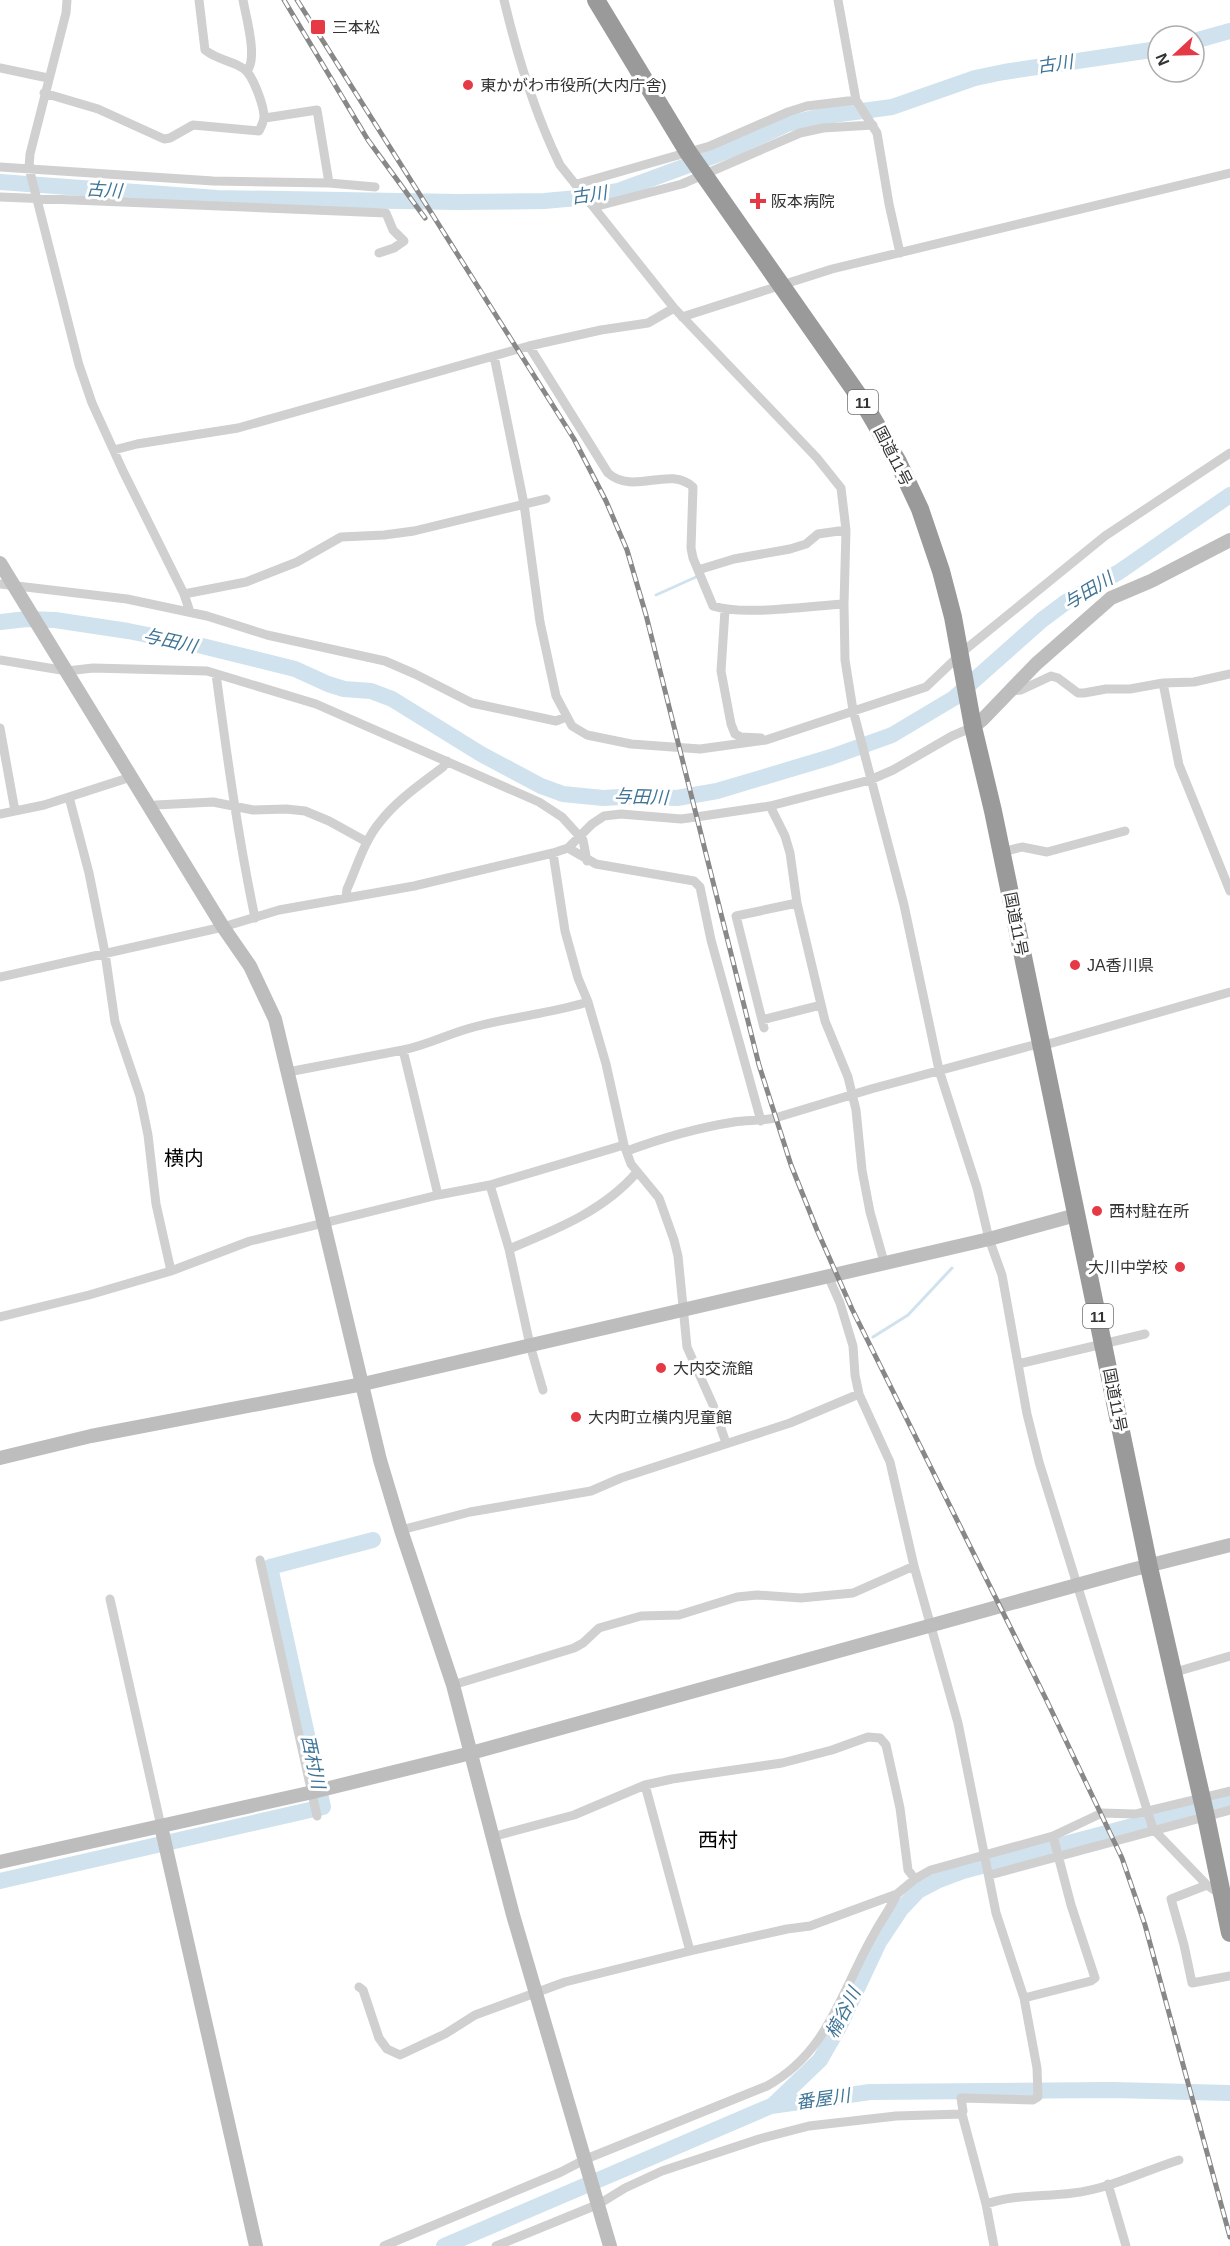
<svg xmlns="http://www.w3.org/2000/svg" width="1230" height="2246" font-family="Helvetica,'Noto Sans JP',sans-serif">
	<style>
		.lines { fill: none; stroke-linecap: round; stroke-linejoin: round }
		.stream { stroke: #cfe2ee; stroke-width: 3 }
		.river { stroke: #cfe2ee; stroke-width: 16 }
		.street { stroke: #d0d0d0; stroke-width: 9 }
		.secondary { stroke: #bdbdbd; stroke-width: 14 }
		.highway { stroke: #9a9a9a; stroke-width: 18 }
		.rail-casing { stroke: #888; stroke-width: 5 }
		.rail { stroke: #fff; stroke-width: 3; stroke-dasharray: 9; stroke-linecap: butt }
		.poi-dot { fill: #e63946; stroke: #fff; stroke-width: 2 }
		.labels { text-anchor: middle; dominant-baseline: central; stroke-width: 6; stroke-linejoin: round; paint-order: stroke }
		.shield { fill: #fff; stroke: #707070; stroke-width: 1.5 }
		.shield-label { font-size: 15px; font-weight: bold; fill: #333 }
		.poi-label { font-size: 16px; fill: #333; stroke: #fff; text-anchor: start }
		.street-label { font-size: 16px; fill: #333; stroke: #fff }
		.water-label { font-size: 18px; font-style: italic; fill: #3f7597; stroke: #fff }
		.quarter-label { font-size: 20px; fill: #000; stroke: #fff }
	</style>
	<rect width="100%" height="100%" fill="#fff"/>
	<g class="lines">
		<!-- stream -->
		<path class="stream" d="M656 595 696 577
			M873 1337 908 1315 952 1268"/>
		<!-- river -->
		<path class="river" d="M1194 41 1230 31
			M0 182 217 198 458 202 544 201 578 198 618 191 738 147 787 124 818 117 892 107 975 78 1004 72 1158 49
			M0 622 27 619 55 620 128 631 198 645 295 669 328 684 344 689 371 691 392 699 481 754 541 786 563 794 603 798 639 796 677 798 717 791 831 757 892 735 954 698 1042 620 1066 602 1119 572 1230 495
			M0 1881 323 1807 270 1567 373 1540
			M772 2106 820 2060 839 2027 879 1942 901 1909 918 1891 939 1880 963 1871 1230 1800
			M444 2246 771 2106 870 2092 1113 2090 1230 2093"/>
		<!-- street -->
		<path class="street" d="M67 0 66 13 30 154 29 168 79 365 92 403 123 471 184 594 190 612
			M243 0C246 17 258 58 247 71
			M504 0C517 55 535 114 560 165L674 308 817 458 841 488 846 530 844 604 845 660 853 710 904 905 939 1070 977 1188 989 1239 1002 1275 1027 1414 1039 1462 1153 1829 1207 1885 1220 1894
			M838 0 856 100 877 133 889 204 900 253
			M0 68 48 78
			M44 93 98 109 164 139 170 138 193 125 259 131C261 127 264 121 264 117 264 106 253 75 244 69 232 60 219 61 205 50L199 0
			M265 118 317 110 329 183
			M0 167 213 181 329 183 375 187
			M577 184 710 146 788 112 807 106 856 100
			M0 197 386 213 393 230 404 241 394 248 379 253
			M594 207 682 184 800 133 823 128 873 125
			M682 317 832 269 1230 173
			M529 346 608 473C634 496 669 465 693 487L691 548 693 558 713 606C743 616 810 606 844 604
			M494 356 524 504 540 622 556 696 572 726 587 735 631 744 700 749 766 740 926 687 966 649 1105 536 1230 453
			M114 450 137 444 238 428 529 346 601 330 648 323 674 308
			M698 570 734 559 790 549 806 544 818 534 846 530
			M0 584 127 599 207 616 267 635 385 661 415 674 472 703 556 721 566 717
			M184 594 246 582 297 562 341 537 384 535 414 531 546 499
			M725 610 721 671 731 724 735 734 741 737 761 738
			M0 660 67 671 93 668 207 671 316 704 539 802 562 817 583 840 587 861
			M216 674C227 756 238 837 255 918
			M1163 683 1179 765 1230 891
			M1011 691 1021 690 1051 676 1058 678 1078 693H1084L1106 689H1130L1163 683 1194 682 1230 674
			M0 728 15 811
			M69 797 89 873 105 953 115 1022 140 1096 148 1135 156 1204 171 1271
			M770 806 785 836 790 853 797 903 825 1021 848 1077 856 1110 862 1170 870 1212 884 1262
			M150 808 156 805 213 802 253 810 286 809 305 811 329 821 367 842
			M0 814 44 805 131 777
			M568 848 596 864 694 881 700 887 711 940 761 1121
			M1002 852 1022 847 1047 852 1125 831
			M553 853 565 931 578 978 588 1002 606 1064 624 1145 631 1164 659 1198 674 1240 678 1256 687 1347 713 1405 726 1443
			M346 897 347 889C357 867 364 841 380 822 397 800 421 784 443 767L447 761
			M0 977 223 927 279 910 414 886 553 853 568 848 592 824 604 816 621 814 681 819 696 817 770 806 870 780 893 770 952 736 973 727
			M762 1020 821 1005
			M764 1028 736 916 797 903
			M403 1050 438 1195
			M288 1072 403 1050C428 1045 450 1033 474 1027 512 1017 551 1013 588 1002
			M627 1151C662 1138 696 1128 734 1122 747 1120 761 1121 775 1118L871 1089 1030 1046 1052 1043 1230 992
			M490 1185 509 1249 530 1345 543 1390
			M509 1249C555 1230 604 1211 637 1172
			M828 1276 840 1303 853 1346 855 1375 859 1394 890 1462 914 1566 958 1723 996 1913 1024 1998 1091 1981 1095 1978 1071 1905 1053 1836
			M0 1317 89 1295 171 1271 250 1241 438 1195 490 1185 624 1145
			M1018 1364 1145 1334
			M401 1530 470 1512 591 1491 621 1478 790 1423 859 1394
			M260 1560 317 1816
			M110 1599 161 1826
			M1172 1673 1230 1656
			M453 1685 574 1648 583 1643 599 1628 641 1616 679 1615 737 1597 757 1595 801 1598 853 1593 914 1566
			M645 1785 690 1951
			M492 1837 574 1815 645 1785 672 1779 782 1763 832 1750 868 1737 880 1738 886 1745 900 1808 908 1870 915 1879
			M990 1875 1230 1810
			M1207 1885 1171 1899 1184 1945 1192 1983 1230 1976
			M359 1987 363 1990 379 2038 387 2049 400 2055 445 2034 475 2015 565 1982 690 1951 787 1929 810 1926 897 1894 915 1879 931 1870 1053 1836 1102 1813 1135 1814 1230 1791
			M962 2114 963 2111 961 2098 1033 2100 1038 2097 1037 2068 1024 1998
			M1108 2184 1126 2246
			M986 2204C1014 2194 1044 2197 1073 2193 1109 2189 1144 2171 1179 2160
			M384 2246 561 2172 586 2159 767 2086C829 2052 841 1991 874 1934 881 1920 891 1908 897 1894
			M496 2246 599 2204 625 2188 662 2171 759 2139 809 2126 896 2116 962 2114 986 2204 994 2246"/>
		<!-- secondary -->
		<path class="secondary" d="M0 563 223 927 250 966 275 1019 380 1460 401 1530 453 1685 513 1915 610 2246
			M973 727 983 719 1036 664 1111 598 1151 581 1230 540
			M0 1458 91 1436 363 1384 989 1239 1076 1215
			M161 1826 256 2246
			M0 1862 313 1792 471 1753 1131 1570 1230 1545"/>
		<!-- highway -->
		<path class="highway" d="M596 0 688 152 863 402 898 462 920 509 941 571 953 617 973 727 993 811 1149 1567 1206 1817 1230 1933"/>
		<defs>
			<path id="rail" d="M284 0 368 140 425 218
				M297 0 574 439 606 501 627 550 646 615 759 1065 791 1165 817 1230 852 1309 1045 1697 1122 1858 1145 1925 1230 2237"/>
		</defs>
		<!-- rail casing -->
		<use href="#rail" class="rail-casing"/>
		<!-- rail -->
		<use href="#rail" class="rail"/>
	</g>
	<!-- markers -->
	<g class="poi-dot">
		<rect x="310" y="19" width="16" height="16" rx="3"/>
		<circle cx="468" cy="85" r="6"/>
		<path d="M755 192h6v6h6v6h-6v6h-6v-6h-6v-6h6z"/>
		<circle cx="1075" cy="965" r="6"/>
		<circle cx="1097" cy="1211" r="6"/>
		<circle cx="1180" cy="1267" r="6"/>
		<circle cx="661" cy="1368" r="6"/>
		<circle cx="576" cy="1417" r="6"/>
	</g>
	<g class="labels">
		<!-- shield labels -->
		<g class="shield">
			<rect x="848" y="390" width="30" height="24" rx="4.5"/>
			<rect x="1083" y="1304" width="30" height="24" rx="4.5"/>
		</g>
		<g class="shield-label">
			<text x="863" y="402">11</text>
			<text x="1098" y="1316">11</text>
		</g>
		<!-- poi labels -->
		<g class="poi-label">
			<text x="332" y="27">三本松</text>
			<text x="480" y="85">東かがわ市役所(大内庁舎)</text>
			<text x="771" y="201">阪本病院</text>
			<text x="1087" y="965">JA香川県</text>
			<text x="1109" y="1211">西村駐在所</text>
			<text x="1168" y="1267" text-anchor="end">大川中学校</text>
			<text x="673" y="1368">大内交流館</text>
			<text x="588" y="1417">大内町立横内児童館</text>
		</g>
		<!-- street labels -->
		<g class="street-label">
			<text transform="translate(893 456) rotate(63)">国道11号</text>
			<text transform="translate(1016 924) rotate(79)">国道11号</text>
			<text transform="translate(1115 1400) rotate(79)">国道11号</text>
		</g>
		<!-- water labels -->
		<g class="water-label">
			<text transform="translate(1055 64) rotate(-8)">古川</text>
			<text transform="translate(104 190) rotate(4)">古川</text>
			<text transform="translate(589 195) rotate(-8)">古川</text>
			<text transform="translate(1088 591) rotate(-31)">与田川</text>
			<text transform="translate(170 641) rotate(13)">与田川</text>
			<text transform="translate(641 797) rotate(2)">与田川</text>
			<text transform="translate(313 1762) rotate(78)">西村川</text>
			<text transform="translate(843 2013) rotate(-63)">楠谷川</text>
			<text transform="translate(823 2099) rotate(-8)">番屋川</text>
		</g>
		<!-- quarter labels -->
		<g class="quarter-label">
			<text x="184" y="1158">横内</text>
			<text x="718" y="1840">西村</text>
		</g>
	</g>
	<!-- north arrow -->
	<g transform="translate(1176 54) rotate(248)"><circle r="28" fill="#ffffff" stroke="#adadad" stroke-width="1.5"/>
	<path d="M0-4.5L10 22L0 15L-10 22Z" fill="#e63946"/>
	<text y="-9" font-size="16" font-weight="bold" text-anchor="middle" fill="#333333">N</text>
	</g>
</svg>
